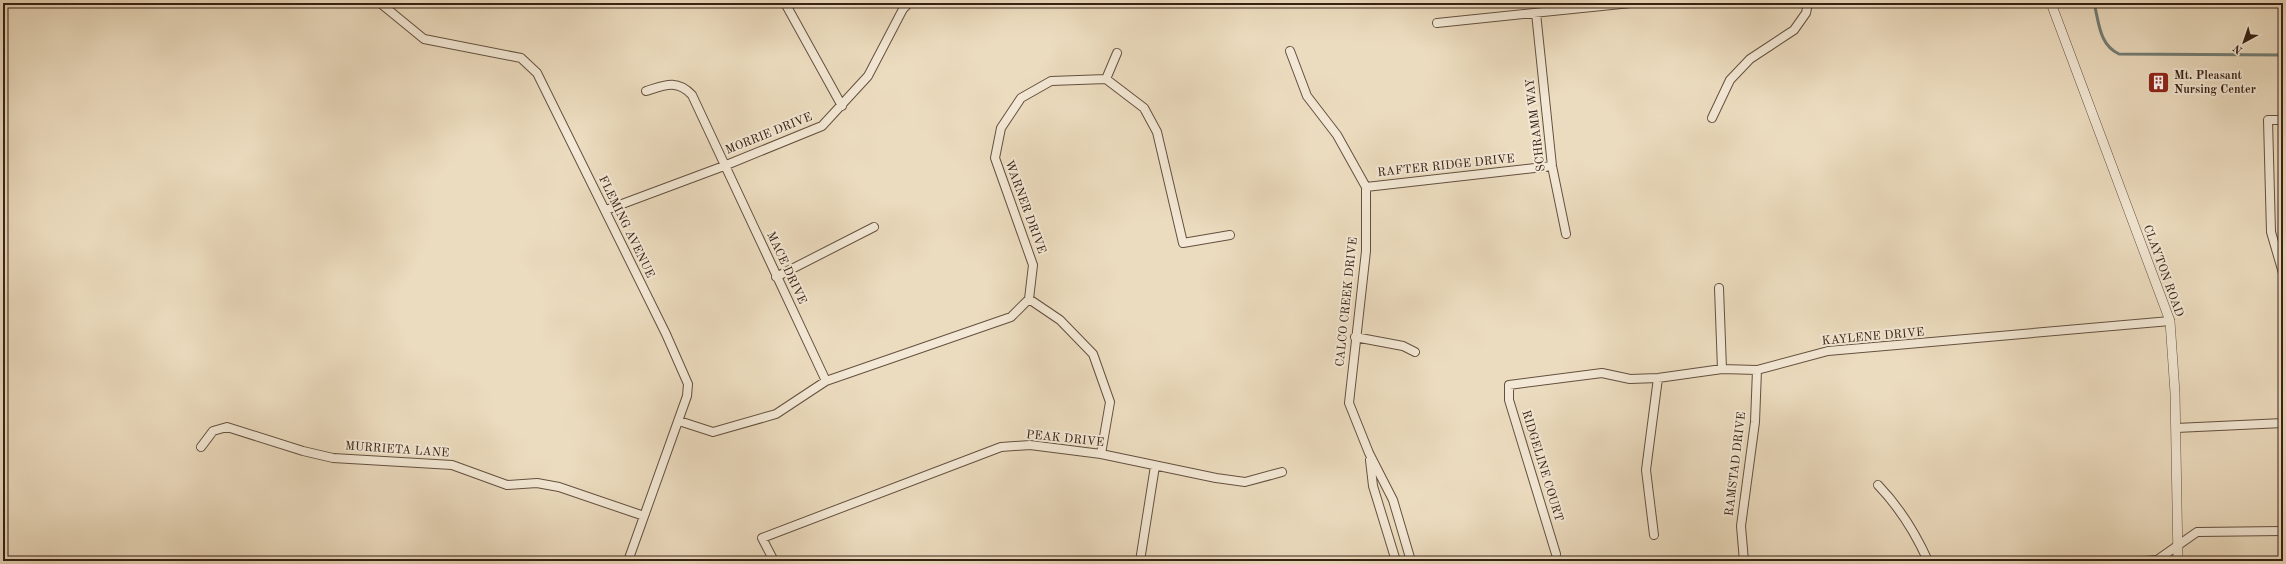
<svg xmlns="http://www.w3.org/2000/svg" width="2286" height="564" font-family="'Old Standard TT',serif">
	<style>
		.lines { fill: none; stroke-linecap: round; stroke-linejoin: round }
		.stream { stroke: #727d75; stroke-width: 3 }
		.minor-casing { stroke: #64503f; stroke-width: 10 }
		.tertiary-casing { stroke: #64503f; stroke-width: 10 }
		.minor { stroke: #f3e8d5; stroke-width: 8 }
		.tertiary { stroke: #f3e8d5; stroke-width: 9 }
		.labels { text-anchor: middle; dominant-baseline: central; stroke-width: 4; stroke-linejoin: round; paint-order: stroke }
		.poi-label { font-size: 12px; font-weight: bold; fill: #372114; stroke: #f3e8d5; text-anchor: start }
		.street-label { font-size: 12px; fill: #372114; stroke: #f3e8d5 }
	</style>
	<rect width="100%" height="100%" fill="#ecdcbf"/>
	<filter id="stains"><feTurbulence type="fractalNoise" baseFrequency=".005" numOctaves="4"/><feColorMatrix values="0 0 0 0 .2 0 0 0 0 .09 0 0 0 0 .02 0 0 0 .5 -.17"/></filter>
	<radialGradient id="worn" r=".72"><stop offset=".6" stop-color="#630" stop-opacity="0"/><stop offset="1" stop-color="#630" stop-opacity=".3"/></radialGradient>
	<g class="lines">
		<!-- stream -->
		<path class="stream" d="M2094 3C2099 22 2099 45 2119 54L2283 55"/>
		<defs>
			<path id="minor" d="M380 3 424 39 521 58 537 73 666 334 688 384 687 396 628 561
				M785 3 842 106
				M1536 13 1552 166 1566 234
				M1437 23 1631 3
				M1290 51 1307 96 1337 135 1366 187V251L1349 403 1369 453 1393 500 1411 561
				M1106 79 1117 53
				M646 91C665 85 677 79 692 95L826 381
				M1712 118 1730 80 1750 59 1794 30 1806 13 1808 3
				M2283 120H2268L2271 232 2283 273
				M1366 187 1552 166
				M606 210 724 166 822 126 868 76 903 9 909 3
				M776 277 874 227
				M1719 288 1722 369
				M1029 299 1060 320 1093 354 1110 402 1101 454
				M1355 337 1403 346 1415 352
				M679 421 713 432 776 414 826 381 1011 317 1029 299 1033 265 995 158 1001 128 1021 98 1051 81 1106 79 1144 108 1157 132 1183 243 1230 235
				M2176 428 2283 423
				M201 447 213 431 227 427 303 451 333 458 452 465 507 485 537 483 559 487 644 516
				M1370 460 1373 486 1396 561
				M1878 485C1900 508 1915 532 1928 561
				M1654 535 1646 470 1658 378
				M1556 554 1509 400V385L1602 373 1630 379 1658 378 1722 369 1757 370 1828 351 2170 321
				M774 561 762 538 1001 447 1030 445 1101 454 1216 478 1245 482 1282 472
				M1140 561 1155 466
				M1744 561 1741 526 1755 422 1757 370
				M2145 561 2157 560 2197 532 2283 531"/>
			<path id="tertiary" d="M2051 3 2170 321 2175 393 2178 561"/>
		</defs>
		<!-- minor casing -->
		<use href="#minor" class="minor-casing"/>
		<!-- tertiary casing -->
		<use href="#tertiary" class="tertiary-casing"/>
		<!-- minor -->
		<use href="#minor" class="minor"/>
		<!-- tertiary -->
		<use href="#tertiary" class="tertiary"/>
	</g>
	<!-- icons -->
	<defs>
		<symbol id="building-square" viewBox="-11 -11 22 22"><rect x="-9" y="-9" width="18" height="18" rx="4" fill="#8f2418" stroke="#f3e8d5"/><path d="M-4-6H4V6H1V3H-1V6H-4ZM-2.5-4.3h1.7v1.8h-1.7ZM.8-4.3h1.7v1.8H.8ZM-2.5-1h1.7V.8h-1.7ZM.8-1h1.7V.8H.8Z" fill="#fff"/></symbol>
	</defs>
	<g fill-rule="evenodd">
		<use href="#building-square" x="2146" y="70" width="25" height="25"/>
	</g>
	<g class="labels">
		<!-- poi labels -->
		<g class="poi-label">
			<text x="2174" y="76">Mt. Pleasant<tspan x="2174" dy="14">Nursing Center</tspan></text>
		</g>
		<!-- street labels -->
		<g class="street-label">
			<text transform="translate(1536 125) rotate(-97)">SCHRAMM WAY</text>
			<text transform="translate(769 134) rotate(-22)">MORRIE DRIVE</text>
			<text transform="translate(1446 166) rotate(-6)">RAFTER RIDGE DRIVE</text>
			<text transform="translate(1025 207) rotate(70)">WARNER DRIVE</text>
			<text transform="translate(626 227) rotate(64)">FLEMING AVENUE</text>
			<text transform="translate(786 268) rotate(65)">MACE DRIVE</text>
			<text transform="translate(2163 271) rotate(70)">CLAYTON ROAD</text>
			<text transform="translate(1347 302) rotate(-84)">CALCO CREEK DRIVE</text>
			<text transform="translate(1873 337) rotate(-5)">KAYLENE DRIVE</text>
			<text transform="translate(1065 439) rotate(6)">PEAK DRIVE</text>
			<text transform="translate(397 450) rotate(4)">MURRIETA LANE</text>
			<text transform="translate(1736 464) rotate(-83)">RAMSTAD DRIVE</text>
			<text transform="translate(1542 466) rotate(73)">RIDGELINE COURT</text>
		</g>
	</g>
	<!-- margin -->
	<rect width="2286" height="564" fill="none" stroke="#ecdcbf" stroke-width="16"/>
	<rect x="4" y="4" width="2278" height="556" fill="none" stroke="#372114" stroke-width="2"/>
	<rect x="8" y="8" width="2270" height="548" fill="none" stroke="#372114"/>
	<!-- north arrow -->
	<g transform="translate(2244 42) rotate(220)" stroke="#f3e8d5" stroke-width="3" paint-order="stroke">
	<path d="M0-3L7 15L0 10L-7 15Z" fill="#372114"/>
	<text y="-6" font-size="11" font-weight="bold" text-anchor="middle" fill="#372114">N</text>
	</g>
	<rect width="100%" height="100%" filter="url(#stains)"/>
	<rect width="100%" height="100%" fill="url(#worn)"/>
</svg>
